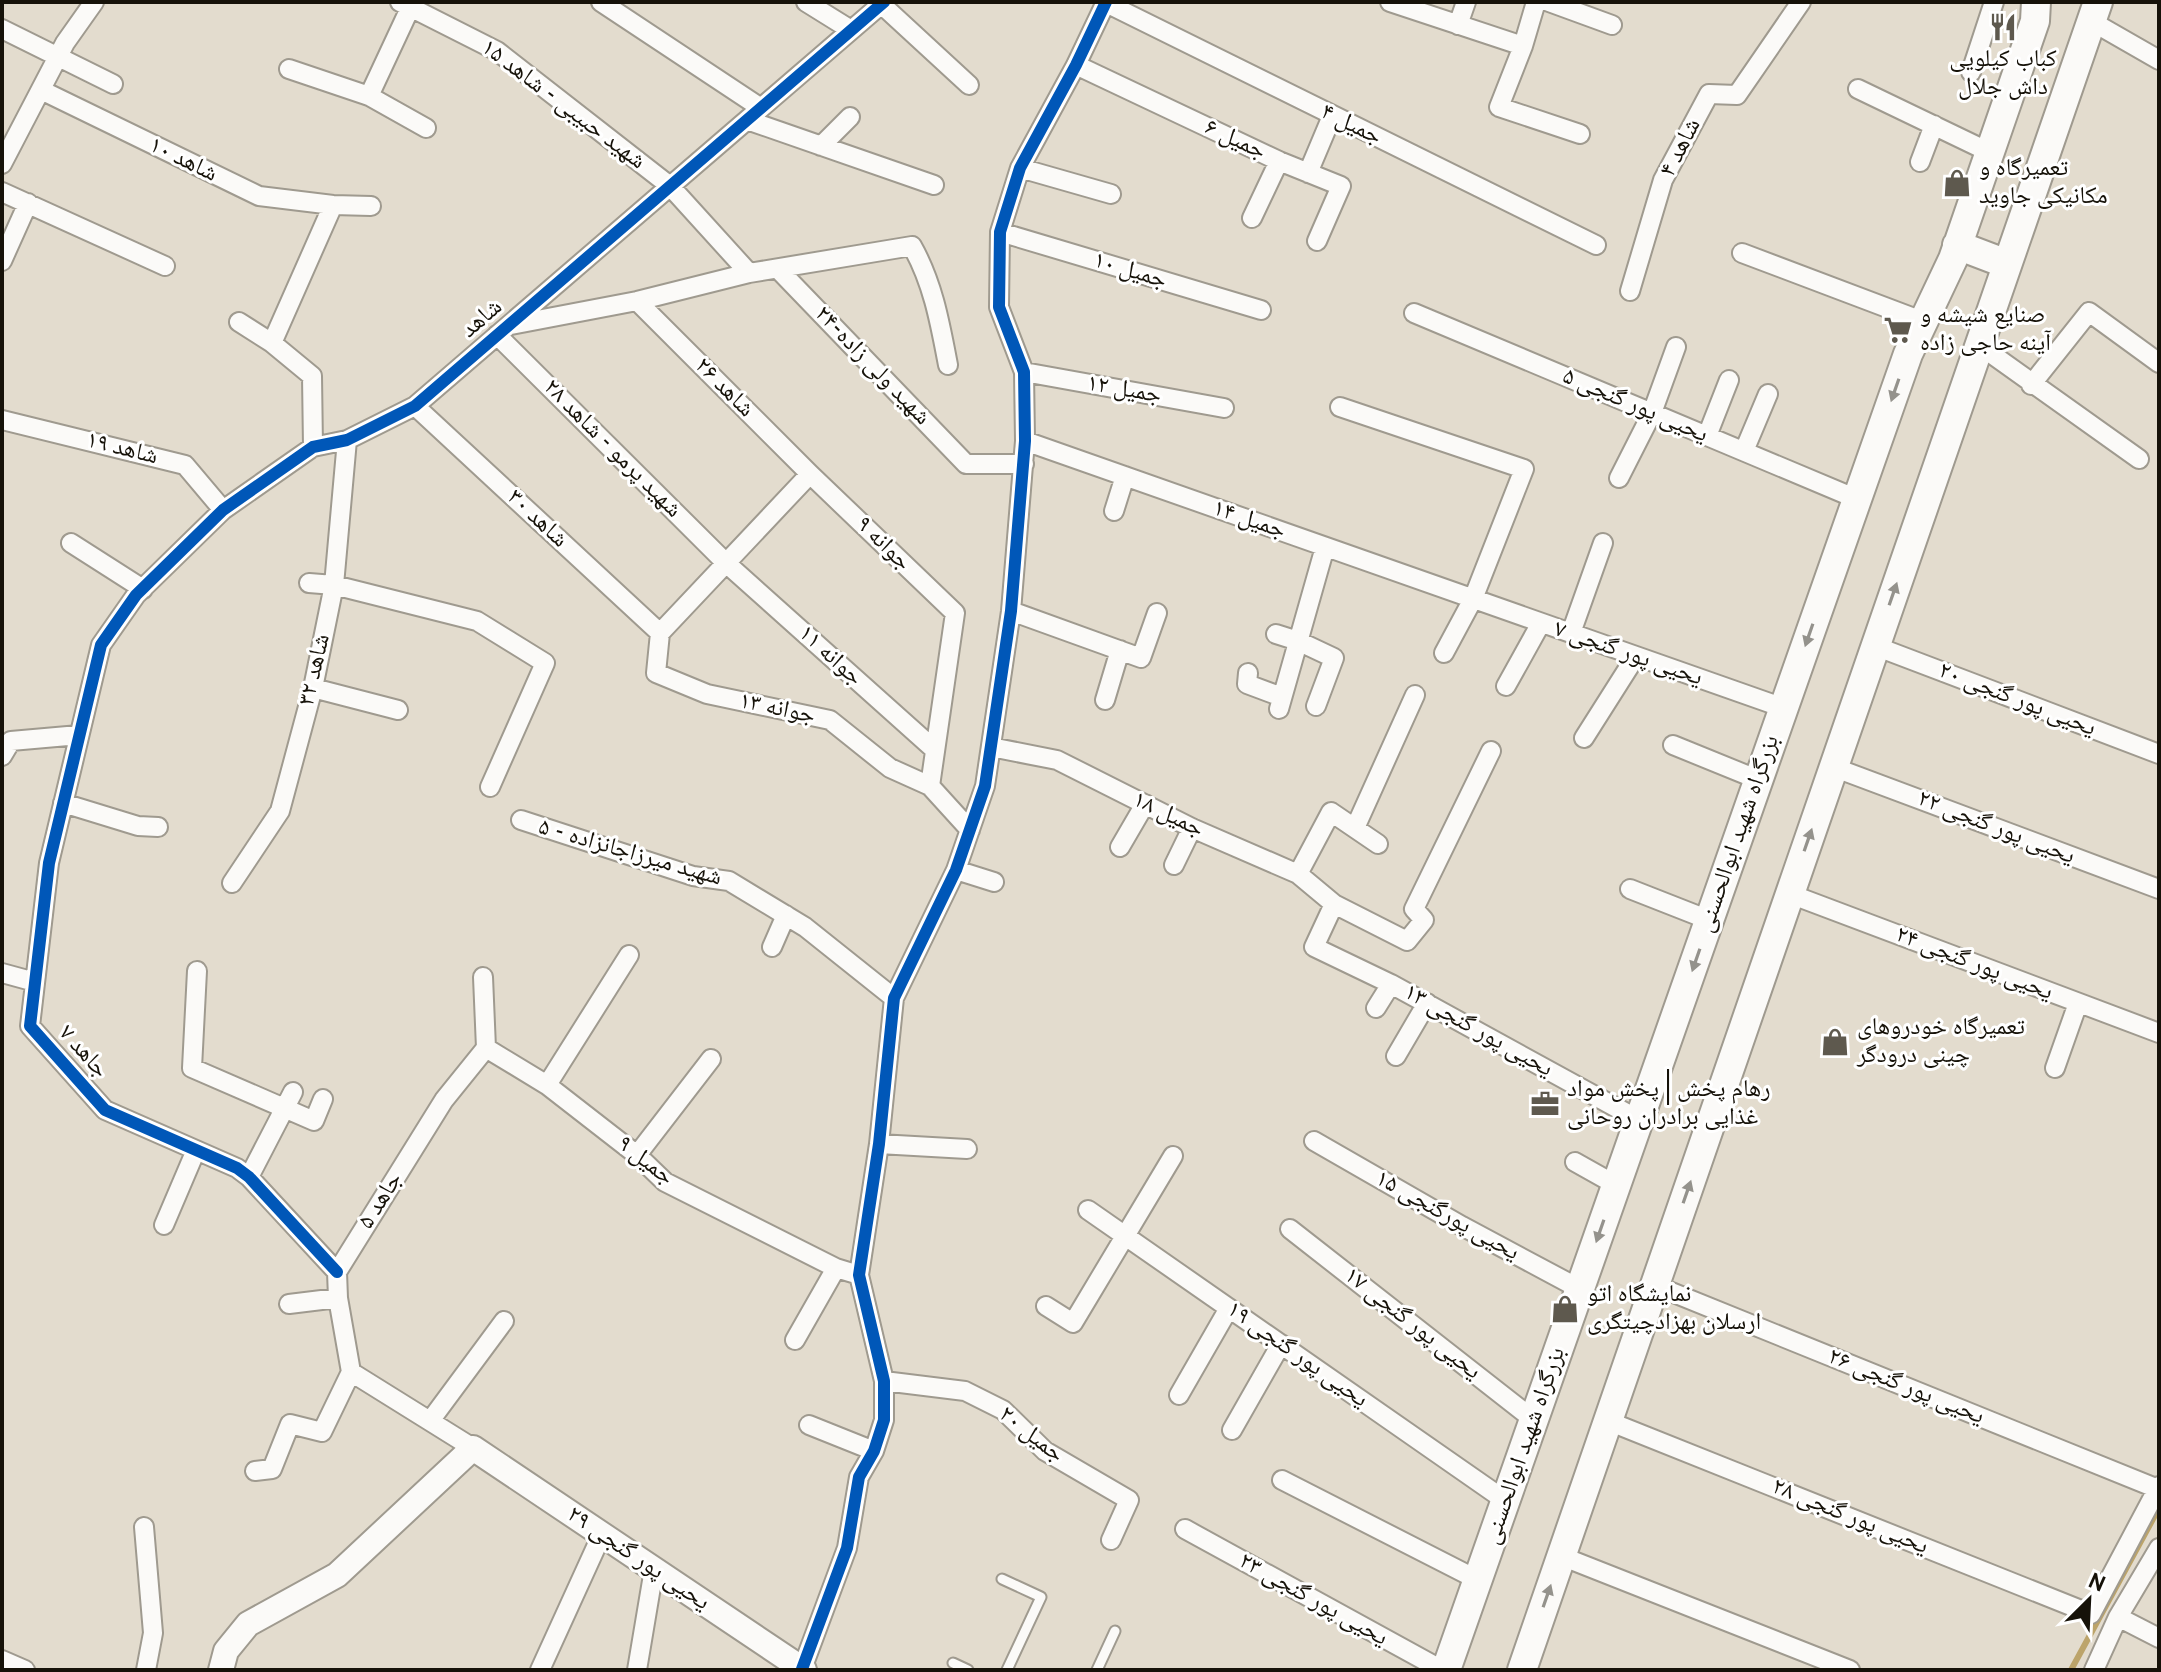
<svg xmlns="http://www.w3.org/2000/svg" width="2161" height="1672" font-family="Overpass,'Noto Naskh Arabic',sans-serif">
	<style>
		.lines { fill: none; stroke-linecap: round; stroke-linejoin: round }
		.stream { stroke: #bca46a; stroke-width: 6 }
		.service-casing { stroke: #9f9a8f; stroke-width: 13 }
		.minor-casing { stroke: #9f9a8f; stroke-width: 22 }
		.secondary-casing { stroke: #9f9a8f; stroke-width: 28 }
		.primary-casing { stroke: #9f9a8f; stroke-width: 32 }
		.service { stroke: #fbfaf8; stroke-width: 9 }
		.minor { stroke: #fbfaf8; stroke-width: 18 }
		.secondary { stroke: #fbfaf8; stroke-width: 24 }
		.primary { stroke: #fbfaf8; stroke-width: 28 }
		.cycleway-casing { stroke: #fff; stroke-width: 17 }
		.cycleway { stroke: #0057b8; stroke-width: 12 }
		.oneway { fill: #94928c }
		.labels { text-anchor: middle; dominant-baseline: central; stroke-width: 6; stroke-linejoin: round; paint-order: stroke }
		.poi-label { font-size: 24px; fill: #161209; stroke: #fff; text-anchor: start }
		.street-label { font-size: 24px; fill: #161209; stroke: #fff }
	</style>
	<rect width="100%" height="100%" fill="#e3dcce"/>
	<g class="lines">
		<!-- stream -->
		<path class="stream" d="M2071 1670 2159 1508"/>
		<defs>
			<path id="service" d="M1002 1579 1041 1597 1007 1670
				M953 1663 968 1670
				M1097 1670 1115 1631"/>
			<path id="minor" d="M400 2 497 51 670 186 749 273
				M601 2 761 108
				M806 2 851 30
				M1390 2 1523 46
				M1536 2 1523 46 1499 107 1580 134
				M1549 2 1612 25
				M1106 3 1596 245
				M881 4 969 85
				M2091 21 2159 60
				M1458 25 1466 2
				M2 29 113 84
				M1076 65 1279 161 1341 186 1317 241
				M289 69 369 96 426 128
				M1971 72 1994 2
				M1858 89 1989 152
				M41 90 259 196 333 205 371 206
				M369 96 411 6
				M747 120 934 185
				M821 146 850 117
				M1920 162 1934 125
				M2 164 65 43 94 2
				M1020 168 1111 194
				M1308 173 1332 116
				M2 192 165 266
				M1252 218 1279 161
				M1000 232 1261 310
				M1742 253 1922 321
				M2 261 28 203
				M778 269 966 464H1024
				M1630 291 1663 180 1709 94 1737 95 1801 2
				M637 301 810 474 955 613 930 786
				M1414 313 1857 499
				M239 322 272 343 312 376 313 447
				M511 325 637 301 749 273 912 246C933 283 940 323 948 365
				M497 335 726 563 935 750
				M272 343 333 205
				M1979 345 2139 459
				M1024 372 1224 408
				M2031 385 2089 312 2159 363
				M415 406 660 633
				M1340 407 1524 469 1473 599 1444 653
				M2 420 185 465 223 510
				M1707 436 1729 380
				M1025 441 1784 708
				M1744 451 1768 394
				M810 474 660 633 656 673 707 694 830 720 890 768 930 786 970 830
				M1619 478 1652 413 1676 347
				M1114 511 1125 476
				M71 543 143 589
				M309 583 334 585 477 621 545 663 490 787
				M1011 611 1141 658 1157 613
				M1571 633 1603 543
				M1276 634 1298 641 1334 658 1316 706
				M1875 646 2159 754
				M1248 673 1247 684 1282 697
				M1506 686 1541 623
				M313 688 398 710
				M1105 700 1120 650
				M1279 709 1325 547
				M1584 738 1636 656
				M1673 745 1759 780
				M991 747 1057 760 1192 828 1298 874 1334 904 1407 941 1424 920 1414 909 1491 751
				M2 756 11 741 79 735
				M1833 767 2159 889
				M63 803 138 826 158 827
				M521 820 693 876 729 881 805 927 894 998
				M1355 828 1415 695
				M1120 847 1145 804
				M1174 865 1192 828
				M956 870 994 882
				M1298 874 1331 812 1378 844
				M232 883 280 811 313 688 334 585 347 440
				M1630 889 1709 920
				M1790 894 2159 1033
				M1334 904 1314 947 1391 984 1639 1120
				M772 947 786 915
				M197 971 192 1068 314 1121 323 1099
				M2 973 35 982
				M483 977 486 1048
				M1376 1008 1391 984
				M486 1048 547 1085 637 1155 665 1182 836 1268 859 1275
				M1396 1056 1427 1003
				M2055 1068 2078 1003
				M547 1085 629 955
				M1314 1141 1462 1226 1580 1289
				M879 1144 967 1149
				M637 1155 711 1059
				M1575 1162 1616 1185
				M249 1177 293 1092
				M1088 1210 1506 1501
				M164 1225 196 1150
				M1290 1229 1534 1420
				M337 1272 249 1177 237 1168 105 1110 30 1026 49 863 101 645 136 595 223 510 313 447 347 440 415 406 884 2
				M1654 1285 2158 1489
				M289 1304 338 1298
				M1046 1306 1073 1323 1173 1156
				M795 1340 836 1268
				M351 1372 338 1298 337 1272 444 1100 486 1048
				M351 1372 473 1448
				M884 1381 965 1391 1003 1410 1045 1451 1129 1500 1111 1540
				M1179 1395 1229 1308
				M430 1421 504 1321
				M1608 1421 2091 1614 2159 1486
				M809 1425 874 1451
				M1232 1430 1281 1344
				M255 1471 272 1469 290 1424 322 1432 351 1372
				M1282 1480 1478 1580
				M144 1527 153 1633 146 1670
				M1185 1529 1442 1670
				M1561 1556 1850 1670
				M2118 1617 2159 1638
				M2 1660 25 1670
				M802 1669 847 1548 859 1477 874 1451 884 1420V1381L859 1275 879 1144 894 998 956 870 985 786 1011 611 1025 441 1024 372 999 307 1000 232 1020 168 1076 65 1106 2
				M540 1670 602 1534
				M637 1670 654 1569
				M2094 1670 2118 1617 2159 1548"/>
			<path id="secondary" d="M221 1670 226 1651 248 1624 337 1575 473 1448 804 1670"/>
			<path id="primary" d="M1957 245 2007 264
				M1446 1670 1908 354 1953 259 2035 21 2036 2
				M1522 1670 2098 2"/>
		</defs>
		<!-- service casing -->
		<use href="#service" class="service-casing"/>
		<!-- minor casing -->
		<use href="#minor" class="minor-casing"/>
		<!-- secondary casing -->
		<use href="#secondary" class="secondary-casing"/>
		<!-- primary casing -->
		<use href="#primary" class="primary-casing"/>
		<!-- service -->
		<use href="#service" class="service"/>
		<!-- minor -->
		<use href="#minor" class="minor"/>
		<!-- secondary -->
		<use href="#secondary" class="secondary"/>
		<!-- primary -->
		<use href="#primary" class="primary"/>
		<defs>
			<path id="cycleway" d="M337 1272 249 1177 237 1168 105 1110 30 1026 49 863 101 645 136 595 223 510 313 447 347 440 415 406 884 2
				M802 1669 847 1548 859 1477 874 1451 884 1420V1381L859 1275 879 1144 894 998 956 870 985 786 1011 611 1025 441 1024 372 999 307 1000 232 1020 168 1076 65 1106 2"/>
		</defs>
		<!-- cycleway casing -->
		<use href="#cycleway" class="cycleway-casing"/>
		<!-- cycleway -->
		<use href="#cycleway" class="cycleway"/>
	</g>
	<!-- one-way arrows -->
	<defs><path id="oneway-solid" d="M-6-.8H1V-3.2L6.5 0L1 3.2V.8H-6Z" transform="scale(2)"/></defs>
	<g class="oneway">
		<use href="#oneway-solid" transform="translate(1895 390) rotate(109)"/>
		<use href="#oneway-solid" transform="translate(1893 594) rotate(-71)"/>
		<use href="#oneway-solid" transform="translate(1809 635) rotate(109)"/>
		<use href="#oneway-solid" transform="translate(1808 840) rotate(-71)"/>
		<use href="#oneway-solid" transform="translate(1696 960) rotate(109)"/>
		<use href="#oneway-solid" transform="translate(1687 1192) rotate(-71)"/>
		<use href="#oneway-solid" transform="translate(1600 1231) rotate(109)"/>
		<use href="#oneway-solid" transform="translate(1547 1596) rotate(-71)"/>
	</g>
	<!-- icons -->
	<defs>
		<symbol id="restaurant-bare" viewBox="-9 -9 18 18"><path d="M-5-6h1v4h1v-4h1v4h1v-4h1v5L-1.5 .5V6h-2V.5L-5-1ZM5-6V6H3V1.5H1.5Q1.5-4 5-6Z" fill="#5e594e" stroke="#fff" stroke-width="2.5" paint-order="stroke"/></symbol>
		<symbol id="shop-bare" viewBox="-9 -9 18 18"><path d="M-5-2.5h2.3a2.7 3.5 0 0 1 5.4 0H5L5.5 6h-11ZM-1.5-2.5h3a1.5 2.3 0 0 0-3 0Z" fill="#5e594e" stroke="#fff" stroke-width="2.5" paint-order="stroke"/></symbol>
		<symbol id="supermarket-bare" viewBox="-9 -9 18 18"><path d="M-6-5.5h2.5l.6 2H6L4.5 2H-2.5L-4.4-4H-6ZM-1.5 3.2a1.3 1.3 0 1 0 .1 0ZM3 3.2a1.3 1.3 0 1 0 .1 0Z" fill="#5e594e" stroke="#fff" stroke-width="2.5" paint-order="stroke"/></symbol>
		<symbol id="office-bare" viewBox="-9 -9 18 18"><path d="M-6-3h4V-5.5h4V-3h4V5H-6ZM-1-4.5V-3h2v-1.5ZM-6 0V1H6V0Z" fill="#5e594e" stroke="#fff" stroke-width="2.5" paint-order="stroke"/></symbol>
	</defs>
	<g fill-rule="evenodd">
		<use href="#restaurant-bare" x="1983" y="7" width="40" height="40"/>
		<use href="#shop-bare" x="1937" y="163" width="40" height="40"/>
		<use href="#supermarket-bare" x="1878" y="310" width="40" height="40"/>
		<use href="#shop-bare" x="1815" y="1022" width="40" height="40"/>
		<use href="#office-bare" x="1525" y="1084" width="40" height="40"/>
		<use href="#shop-bare" x="1545" y="1289" width="40" height="40"/>
	</g>
	<g class="labels">
		<!-- poi labels -->
		<g class="poi-label">
			<text x="2003" y="60" text-anchor="middle">کباب کیلویی<tspan x="2003" dy="28">داش جلال</tspan></text>
			<text x="1979" y="169">تعمیرگاه و<tspan x="1979" dy="28">مکانیکی جاوید</tspan></text>
			<text x="1920" y="316">صنایع شیشه و<tspan x="1920" dy="28">آینه حاجی زاده</tspan></text>
			<text x="1857" y="1028">تعمیرگاه خودروهای<tspan x="1857" dy="28">چینی درودگر</tspan></text>
			<text x="1567" y="1090">رهام پخش | پخش مواد<tspan x="1567" dy="28">غذایی برادران روحانی</tspan></text>
			<text x="1587" y="1295">نمایشگاه اتو<tspan x="1587" dy="28">ارسلان بهزادچیتگری</tspan></text>
		</g>
		<!-- street labels -->
		<g class="street-label">
			<text transform="translate(563 105) rotate(37)">شهید حبیبی - شاهد ۱۵</text>
			<text transform="translate(1351 125) rotate(26)">جمیل ۴</text>
			<text transform="translate(1235 140) rotate(25)">جمیل ۶</text>
			<text transform="translate(1681 148) rotate(-63)">شاهد ۴</text>
			<text transform="translate(183 160) rotate(26)">شاهد ۱۰</text>
			<text transform="translate(1130 271) rotate(17)">جمیل ۱۰</text>
			<text transform="translate(482 319) rotate(-41)">شاهد</text>
			<text transform="translate(872 366) rotate(46)">شهید ولی زاده-۲۴</text>
			<text transform="translate(724 388) rotate(45)">شاهد ۲۶</text>
			<text transform="translate(1124 390) rotate(10)">جمیل ۱۲</text>
			<text transform="translate(1635 406) rotate(23)">یحیی پور گنجی ۵</text>
			<text transform="translate(122 449) rotate(14)">شاهد ۱۹</text>
			<text transform="translate(612 449) rotate(45)">شهید پرمو - شاهد ۲۸</text>
			<text transform="translate(537 519) rotate(43)">شاهد ۳۰</text>
			<text transform="translate(1249 520) rotate(19)">جمیل ۱۴</text>
			<text transform="translate(883 544) rotate(44)">جوانه ۹</text>
			<text transform="translate(1628 654) rotate(19)">یحیی پور گنجی ۷</text>
			<text transform="translate(830 656) rotate(42)">جوانه ۱۱</text>
			<text transform="translate(315 670) rotate(-77)">شاهد ۳۲</text>
			<text transform="translate(2017 700) rotate(21)">یحیی پور گنجی ۲۰</text>
			<text transform="translate(777 709) rotate(12)">جوانه ۱۳</text>
			<text transform="translate(1168 815) rotate(26)">جمیل ۱۸</text>
			<text transform="translate(1996 828) rotate(21)">یحیی پور گنجی ۲۲</text>
			<text transform="translate(1739 834) rotate(-71)">بزرگراه شهید ابوالحسنی</text>
			<text transform="translate(630 853) rotate(16)">شهید میرزاجانزاده - ۵</text>
			<text transform="translate(1974 964) rotate(21)">یحیی پور گنجی ۲۴</text>
			<text transform="translate(1478 1031) rotate(29)">یحیی پور گنجی ۱۳</text>
			<text transform="translate(83 1052) rotate(48)">جاهد ۷</text>
			<text transform="translate(645 1161) rotate(38)">جمیل ۹</text>
			<text transform="translate(381 1201) rotate(-58)">جاهد ۵</text>
			<text transform="translate(1447 1216) rotate(29)">یحیی پورگنجی ۱۵</text>
			<text transform="translate(1412 1324) rotate(38)">یحیی پور گنجی ۱۷</text>
			<text transform="translate(1297 1355) rotate(35)">یحیی پور گنجی ۱۹</text>
			<text transform="translate(1906 1387) rotate(22)">یحیی پور گنجی ۲۶</text>
			<text transform="translate(1031 1435) rotate(38)">جمیل ۲۰</text>
			<text transform="translate(1525 1446) rotate(-71)">بزرگراه شهید ابوالحسنی</text>
			<text transform="translate(1850 1517) rotate(22)">یحیی پور گنجی ۲۸</text>
			<text transform="translate(638 1559) rotate(34)">یحیی پور گنجی ۲۹</text>
			<text transform="translate(1313 1600) rotate(29)">یحیی پور گنجی ۲۳</text>
		</g>
	</g>
	<!-- border -->
	<rect width="2161" height="1672" fill="none" stroke="#161209" stroke-width="8"/>
	<!-- north arrow -->
	<g transform="translate(2089 1600) rotate(24)" stroke="#ffffff" stroke-width="6" paint-order="stroke">
	<path d="M0-6L14 30L0 20L-14 30Z" fill="#161209"/>
	<text y="-12" font-size="22" font-weight="bold" text-anchor="middle" fill="#161209">N</text>
	</g>
</svg>
